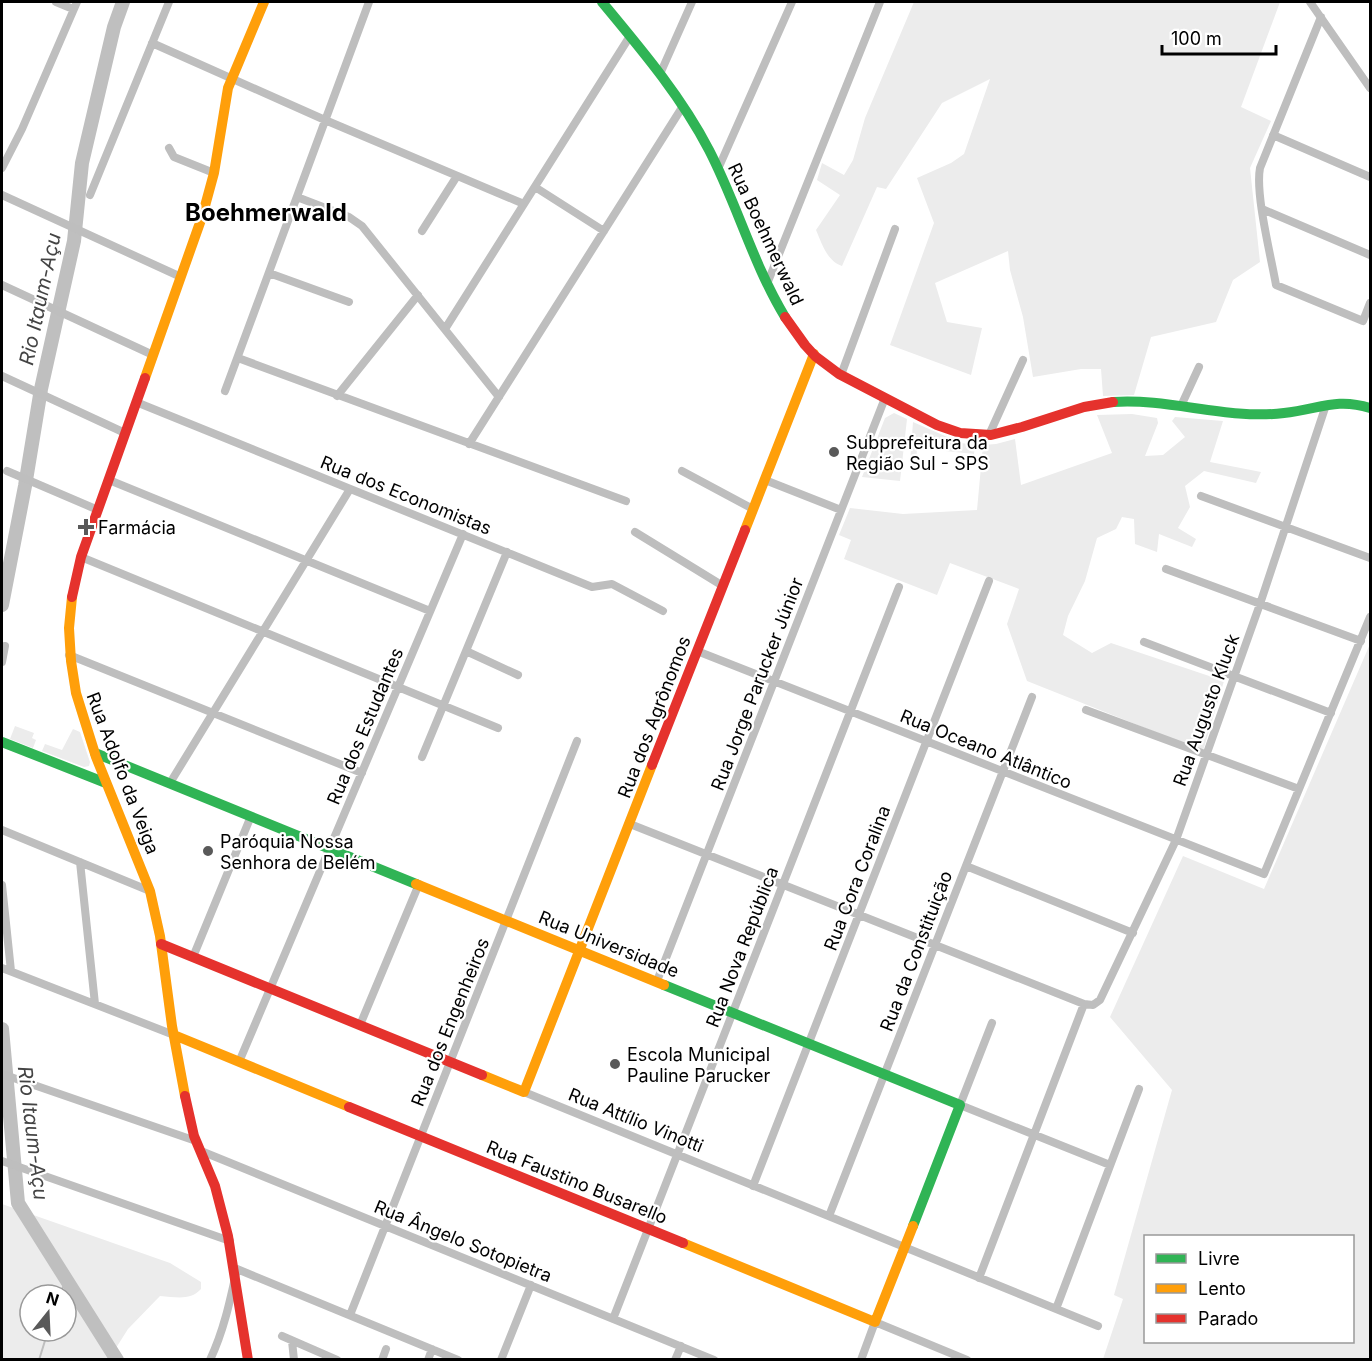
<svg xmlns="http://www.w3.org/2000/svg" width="1372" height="1361" font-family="Inter,sans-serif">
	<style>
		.green { fill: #ececec; fill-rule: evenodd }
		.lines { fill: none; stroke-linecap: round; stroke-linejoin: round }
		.stream { stroke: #bfbfbf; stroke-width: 2 }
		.river { stroke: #bfbfbf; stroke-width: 14 }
		.street { stroke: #bebebe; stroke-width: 8 }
		.fast { stroke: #30b455; stroke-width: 10 }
		.slow { stroke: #ff9f0a; stroke-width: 10 }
		.jam { stroke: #e5322d; stroke-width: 10 }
		.poi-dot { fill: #595959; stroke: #fff; stroke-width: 2 }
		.labels { text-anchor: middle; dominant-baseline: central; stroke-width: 4.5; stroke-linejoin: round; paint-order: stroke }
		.street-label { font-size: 18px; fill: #000; stroke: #fff }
		.poi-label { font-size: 18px; fill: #000; stroke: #fff; text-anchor: start }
		.water-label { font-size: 20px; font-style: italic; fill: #444; stroke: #fff }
		.district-label { font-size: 24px; font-weight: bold; fill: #000; stroke: #fff }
	</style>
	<rect width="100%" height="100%" fill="#fff"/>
	<!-- green -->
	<path class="green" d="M914 2H1280L1241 107 1271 121 1250 168 1260 262 1233 280 1216 322 1151 337 1134 395 1103 396 1101 369H1081L1033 377 1023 317 1010 270 1008 251 935 283 947 322 982 328 971 375 890 345 934 223 917 178 951 163 964 154 990 79 942 103 886 189 877 187 842 266C827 261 822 244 816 230L840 195 817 180 822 163 844 175 853 160 865 118Z
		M894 413 907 419 900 481 862 477 885 418Z
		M1132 414 1157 418 1158 423 1145 456 1163 455 1185 437 1172 421 1175 417 1223 421 1210 462 1261 472 1256 483 1204 471 1185 486 1190 507 1178 528 1196 539 1192 547 1159 534 1157 552 1135 544 1134 519 1122 517 1116 529 1097 538 1085 581 1068 616 1063 635 1092 653 1111 643 1224 681 1203 751 1027 681 1007 624 1019 589 950 563 937 595 844 559 851 540 839 535 850 508 903 514 977 510 983 445 996 444 1015 439 1021 485 1112 453 1097 415Z
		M913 422 961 443 975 445 974 454 917 448 916 464 910 463Z
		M1370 644V1359H1103L1123 1299 1114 1295 1172 1090 1110 1017 1183 856 1264 889ZM1146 1236H1352V1342H1146Z
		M15 726 34 733 32 738 36 740 33 748 10 739Z
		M73 729 80 732 90 762 89 766 84 767 42 751 45 744 62 750Z
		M2 1204 170 1263 201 1282V1289C190 1301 176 1297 160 1296L128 1329 109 1359H2ZM30 1295H66V1331H30Z"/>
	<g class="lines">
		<!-- stream -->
		<path class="stream" d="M60 1295 66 1279
			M39 1360 48 1331"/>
		<!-- river -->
		<path class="river" d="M2 605 25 486 41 389 74 241 82 163 114 27 123 2
			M2 1029 18 1203 117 1360"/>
		<!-- street -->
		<path class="street" d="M56 2 73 9
			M1310 2 1370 88
			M1321 17 1260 168C1255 194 1271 256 1276 285L1363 321 1370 303
			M152 43 325 120 524 204
			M660 74 692 2
			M1273 135 1370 177
			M169 148 174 157 214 173
			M2 168 22 129 77 2
			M718 169 792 2
			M535 187 604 231
			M2 195 181 277
			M90 195 169 2
			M297 197 349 217 362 226 499 397
			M1262 209 1370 255
			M422 231 457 176
			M269 273 349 302
			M767 284 880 2
			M2 285 153 355
			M445 329 630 36
			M238 358 626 501
			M841 375 895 229
			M2 376 125 433
			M225 391 369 2
			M337 396 418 295
			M136 402 592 587 612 584 663 611
			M1181 406 1199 367
			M989 435 1023 360
			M469 444 683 106
			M7 471 98 510
			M682 471 753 509
			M109 480 430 611
			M765 480 841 510
			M1201 496 1370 558
			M635 532 723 586
			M81 557 498 728
			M1166 569 1361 641
			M1144 642 1331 713
			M466 651 518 675
			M697 651 1264 874 1370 617
			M69 655 362 773
			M2 662 5 646
			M1086 710 1299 789
			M422 757 507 552
			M170 783 350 489
			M630 824 1084 1004 1093 1005 1100 1000 1176 840 1260 604 1326 405
			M2 830 150 891
			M80 862 95 1004
			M966 866 1133 933
			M2 885 11 971
			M193 957 251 816
			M2 968 174 1035
			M657 981 885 398
			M992 1023 960 1105 1110 1165
			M360 1025 419 884
			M239 1062 463 534
			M2 1074 196 1141
			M524 1092 1098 1326
			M201 1151 714 1360
			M2 1161 230 1241
			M753 1186 989 581
			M829 1216 1032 697
			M979 1278 1084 1004
			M1056 1309 1139 1089
			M350 1315 577 741
			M613 1319 899 587
			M282 1336 337 1360
			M292 1341 294 1360
			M210 1360C224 1330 230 1301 237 1269L458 1360
			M382 1360 386 1349
			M428 1360 432 1349
			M501 1360 531 1285
			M675 1360 681 1346
			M861 1360 875 1322 967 1360"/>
		<!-- fast -->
		<path class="fast" d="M602 2C641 49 681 96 709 150 737 204 753 264 785 317
			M1113 402C1170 398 1227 420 1284 413 1318 410 1335 397 1370 408
			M2 742 106 783
			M95 753 416 884
			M664 985 960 1105 913 1226"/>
		<!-- slow -->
		<path class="slow" d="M145 378 202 217 214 173 228 88 264 2
			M745 530 814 354
			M72 597 69 628 71 661 76 693 96 757 150 891 160 936 172 1026 185 1096
			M416 884 664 985
			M174 1035 349 1107
			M482 1075 524 1092 652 765
			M683 1243 875 1322 913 1226"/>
		<!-- jam -->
		<path class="jam" d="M785 317 805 345 815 356 839 374 937 425 960 433 991 435 1022 427 1084 407 1113 402
			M72 597 81 557 145 378
			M652 765 745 530
			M161 944 482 1075
			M185 1096 194 1136 215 1186 228 1236 248 1360
			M349 1107 683 1243"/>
	</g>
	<!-- markers -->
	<g class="poi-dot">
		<circle cx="834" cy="452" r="6"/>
		<path d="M83 518h6v6h6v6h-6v6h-6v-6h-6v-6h6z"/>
		<circle cx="208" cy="851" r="6"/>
		<circle cx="615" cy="1064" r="6"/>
	</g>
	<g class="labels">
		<!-- street labels -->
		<g class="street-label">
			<text transform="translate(766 234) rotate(65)">Rua Boehmerwald</text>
			<text transform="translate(406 495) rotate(22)">Rua dos Economistas</text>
			<text transform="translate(757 684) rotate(-69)">Rua Jorge Parucker Júnior</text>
			<text transform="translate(1206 710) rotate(-70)">Rua Augusto Kluck</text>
			<text transform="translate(654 717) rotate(-69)">Rua dos Agrônomos</text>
			<text transform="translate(365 726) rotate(-67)">Rua dos Estudantes</text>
			<text transform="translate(986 749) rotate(22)">Rua Oceano Atlântico</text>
			<text transform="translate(123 773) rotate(69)">Rua Adolfo da Veiga</text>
			<text transform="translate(857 878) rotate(-69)">Rua Cora Coralina</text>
			<text transform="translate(609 944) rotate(22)">Rua Universidade</text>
			<text transform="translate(742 947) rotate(-69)">Rua Nova República</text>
			<text transform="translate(916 951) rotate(-69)">Rua da Constituição</text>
			<text transform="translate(450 1022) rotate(-68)">Rua dos Engenheiros</text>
			<text transform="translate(636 1120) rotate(22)">Rua Attílio Vinotti</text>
			<text transform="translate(577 1182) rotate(22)">Rua Faustino Busarello</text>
			<text transform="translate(463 1241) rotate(22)">Rua Ângelo Sotopietra</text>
		</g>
		<!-- poi labels -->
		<g class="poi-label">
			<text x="846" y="442">Subprefeitura da<tspan x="846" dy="21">Região Sul - SPS</tspan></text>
			<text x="98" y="527">Farmácia</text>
			<text x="220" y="841">Paróquia Nossa<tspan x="220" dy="21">Senhora de Belém</tspan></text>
			<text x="627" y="1054">Escola Municipal<tspan x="627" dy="21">Pauline Parucker</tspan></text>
		</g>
		<!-- water labels -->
		<g class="water-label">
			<text transform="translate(40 299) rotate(-78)">Rio Itaum-Açu</text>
			<text transform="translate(33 1133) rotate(83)">Rio Itaum-Açu</text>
		</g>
		<!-- district labels -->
		<g class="district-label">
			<text x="266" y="212">Boehmerwald</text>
		</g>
	</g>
	<!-- border -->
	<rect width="1372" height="1361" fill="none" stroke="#000000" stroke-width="6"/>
	<!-- legend -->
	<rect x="1144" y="1235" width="210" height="108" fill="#ffffff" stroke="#999999" stroke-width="1.5"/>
	<rect x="1156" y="1254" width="30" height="9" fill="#30b455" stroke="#999999" stroke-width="1.5"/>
	<text x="1198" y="1265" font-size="18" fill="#000000">Livre</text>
	<rect x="1156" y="1284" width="30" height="9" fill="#ff9f0a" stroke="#999999" stroke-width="1.5"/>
	<text x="1198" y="1295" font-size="18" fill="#000000">Lento</text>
	<rect x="1156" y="1314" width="30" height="9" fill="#e5322d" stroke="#999999" stroke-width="1.5"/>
	<text x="1198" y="1325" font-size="18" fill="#000000">Parado</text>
	<!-- north arrow -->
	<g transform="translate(48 1313) rotate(18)"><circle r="28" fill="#ffffff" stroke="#999999" stroke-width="1.5"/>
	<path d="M0-4.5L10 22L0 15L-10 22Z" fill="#595959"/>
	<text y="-9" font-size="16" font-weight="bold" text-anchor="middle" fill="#000000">N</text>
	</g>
	<!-- scale -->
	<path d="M1162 45v9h114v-9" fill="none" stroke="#000000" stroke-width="3"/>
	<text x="1171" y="45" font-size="18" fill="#000000" stroke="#ffffff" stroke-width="4.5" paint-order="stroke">100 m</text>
</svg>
